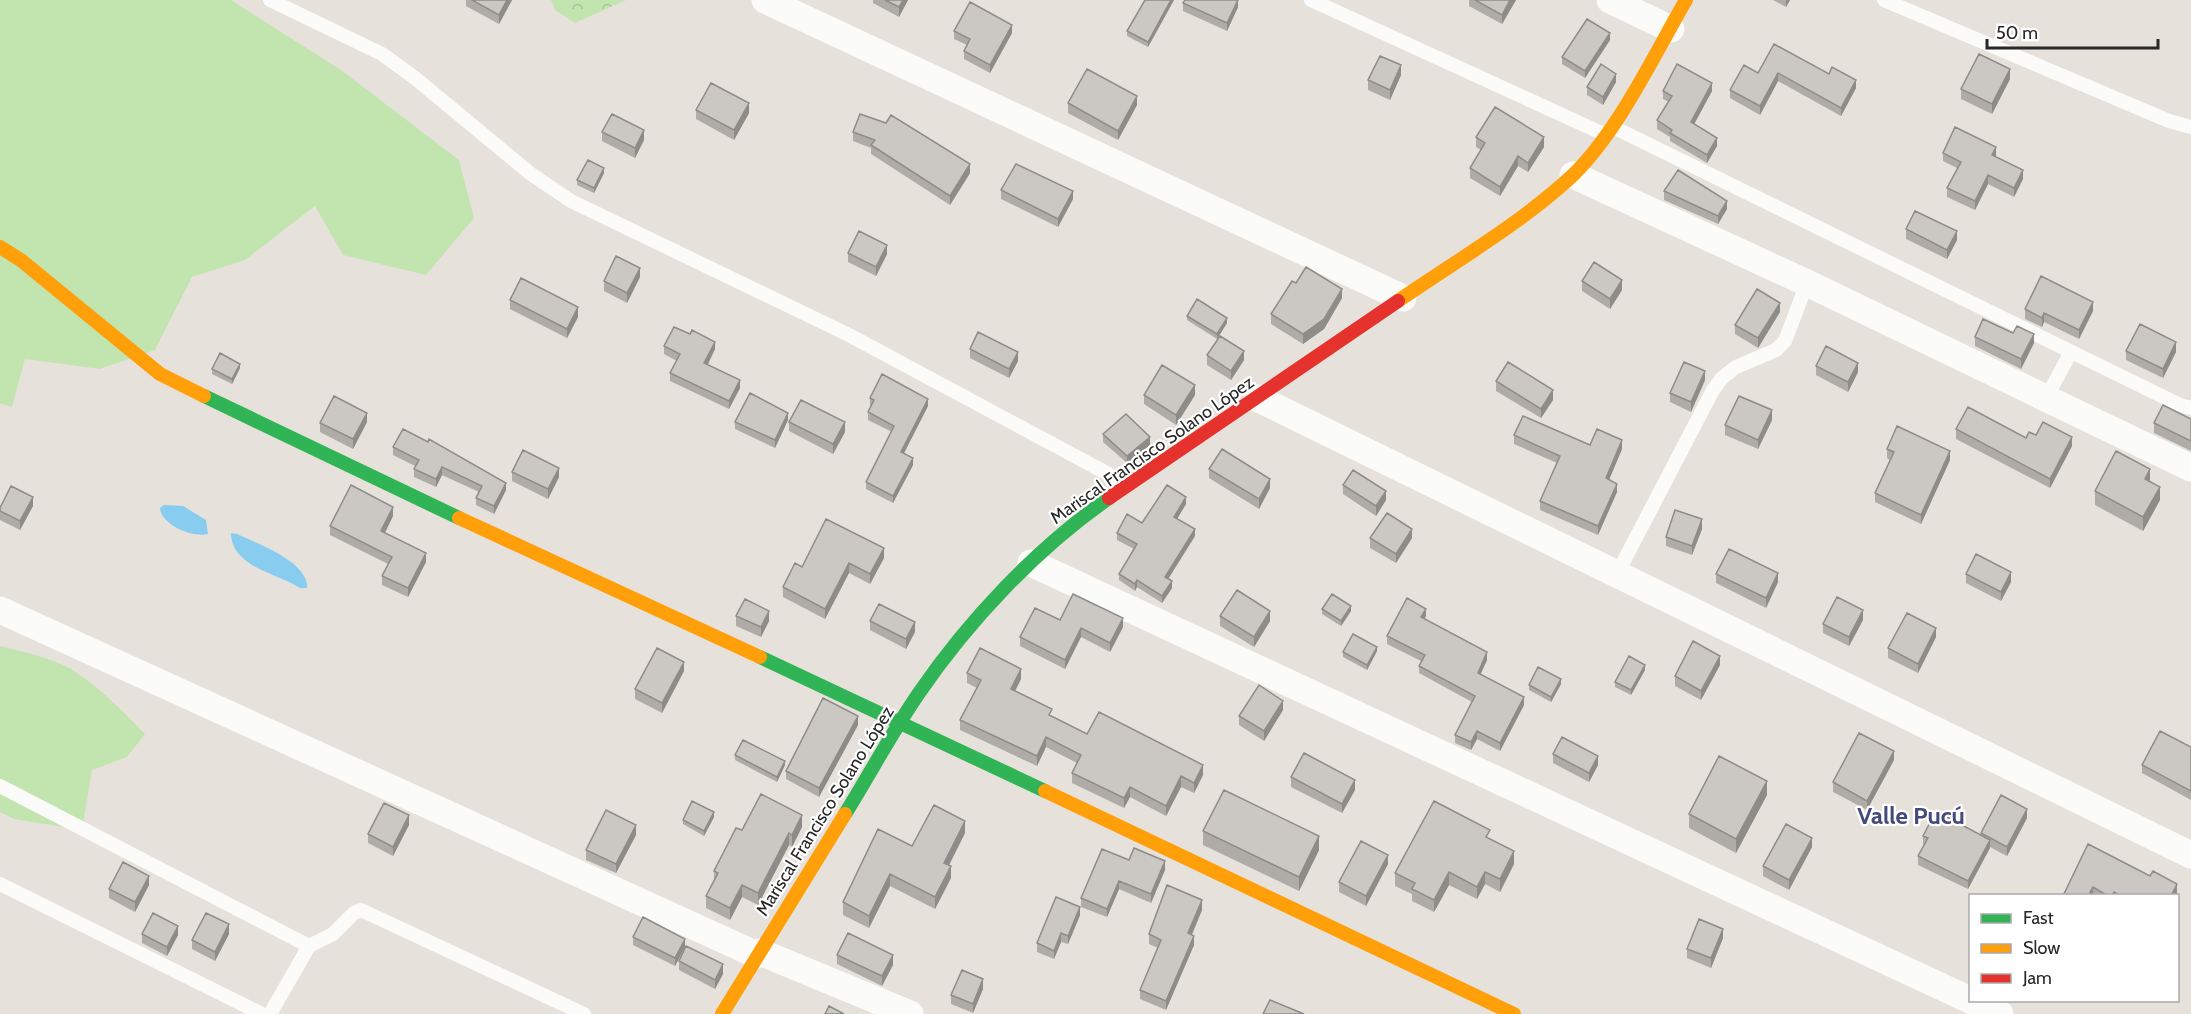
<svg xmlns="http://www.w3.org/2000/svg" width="2191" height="1014" font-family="Cabin,sans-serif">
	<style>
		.grass { fill: #c2e5b0 }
		.forest { fill: url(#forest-crowns) }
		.water { fill: #88cdef }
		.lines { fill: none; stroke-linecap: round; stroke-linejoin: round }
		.lane { stroke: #fbfbfa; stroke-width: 14 }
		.street { stroke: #fbfbfa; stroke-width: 27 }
		.fast { stroke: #30b455; stroke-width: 14 }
		.slow { stroke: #ff9f0a; stroke-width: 14 }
		.jam { stroke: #e5322d; stroke-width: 14 }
		.wall { fill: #afaca8 }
		.shaded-wall { fill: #8e8c88 }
		.building { fill: #cbc8c3; stroke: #8e8c88; stroke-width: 1.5 }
		.labels { text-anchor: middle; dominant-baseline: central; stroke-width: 4.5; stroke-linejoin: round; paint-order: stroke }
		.street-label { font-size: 18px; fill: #272727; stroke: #fff }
		.district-label { font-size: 24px; font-weight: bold; fill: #444a7a; stroke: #fff }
	</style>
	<defs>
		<pattern id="forest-crowns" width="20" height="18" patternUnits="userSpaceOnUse" patternTransform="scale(1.5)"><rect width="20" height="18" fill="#c2e5b0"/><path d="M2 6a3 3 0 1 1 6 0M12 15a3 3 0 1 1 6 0" fill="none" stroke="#a7c497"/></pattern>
	</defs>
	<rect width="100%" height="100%" fill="#e6e2db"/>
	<!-- grass -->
	<path class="grass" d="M0 0H231L341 70 459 160 474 218 426 275 343 255 315 206 245 260 192 277 155 350 100 369 25 359 12 407 0 403Z
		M0 646C23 652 50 657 71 669 98 686 123 711 145 734L127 757 92 770 82 830 14 819 0 812Z"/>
	<!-- forest -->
	<path class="forest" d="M551 0H626L575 23 555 10Z"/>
	<!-- water -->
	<path class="water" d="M164 505 183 506 206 520 208 534C193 538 161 525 160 508Z
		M231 533 237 534C256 543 309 562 307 588H300C279 574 231 567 231 533Z"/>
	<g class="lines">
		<!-- lane -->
		<path class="lane" d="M270 0 382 54 415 78 531 174 571 201 849 335 1127 484
			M1311 0 1606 135
			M1884 0 2169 121 2191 127
			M1613 127 2180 405 2191 408
			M2046 398 2071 352
			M1617 574 1713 390 1722 378 1736 367 1776 350 1785 341 1807 283
			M0 786 309 946
			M0 884 262 1014
			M270 1014 309 946 333 934 354 913 361 910 584 1014"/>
		<!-- street -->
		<path class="street" d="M765 0 1403 298
			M1610 0 1671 29
			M1573 175 1807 283 2191 468
			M1257 398 2191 855
			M1031 563 2000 1014
			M0 610 757 955
			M760 952 910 1014"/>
		<!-- fast -->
		<path class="fast" d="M204 396 459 518
			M760 657 1045 791
			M845 814C870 774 892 732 919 693 969 620 1037 548 1109 498"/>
		<!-- slow -->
		<path class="slow" d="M0 247 22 261 160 374 204 396
			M1398 301C1456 261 1520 224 1572 176 1618 132 1654 55 1686 0
			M459 518 760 657
			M1045 791 1514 1014
			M722 1014 845 814"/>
		<!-- jam -->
		<path class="jam" d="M1109 498 1398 301"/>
	</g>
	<!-- wall -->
	<path class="wall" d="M466 0H512L499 24 466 6Z
		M873 0H908L899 17 873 3Z
		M1145 0H1174L1148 47 1127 36V31Z
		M1238 0V7L1227 31 1183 11V3Z
		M1469 0H1516L1502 24 1469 6Z
		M1773 0H1790L1786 7Z
		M954 31 1012 33 990 73 964 59V51L967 45 954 39Z
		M1610 40 1585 78 1562 64V57Z
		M1758 73 1829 74 1856 88 1841 116 1778 81 1760 115 1730 98V90Z
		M1401 75 1390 100 1368 90V80Z
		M2010 79 1992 114 1961 99V89Z
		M1616 82 1603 105 1587 95V87Z
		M1663 91H1712L1694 124 1717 146 1707 163 1670 141V137L1657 129V120L1669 102 1663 99Z
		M1068 103 1137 105 1118 140 1068 113Z
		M696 110 749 113 734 140 696 119Z
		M602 132 644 140 635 158 602 141Z
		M853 132 970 173 950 205 871 154V148L853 141Z
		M1476 137 1544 147 1528 172 1518 166 1500 196 1470 178V168L1481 150 1476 147Z
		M1943 153 1996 156V157L2023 179 2014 197 1988 184 1975 210 1947 197V188L1957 168 1943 161Z
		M604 173 594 193 577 185V180Z
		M1001 190 1073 199 1058 227 1001 199Z
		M1664 191 1727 209 1718 224 1664 200Z
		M1906 229 1957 240 1947 259 1906 239Z
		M848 253 887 254 876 276 848 262Z
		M640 277 627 303 604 291V281Z
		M1582 281 1622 290 1610 309 1582 291Z
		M1296 283 1342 298 1324 329 1303 344 1271 324V314Z
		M510 300 578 317 567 338 510 309Z
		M2025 309 2093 311 2079 339 2044 322 2042 327 2025 319Z
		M1780 312 1758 348 1735 334V325Z
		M1187 316 1227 323 1217 339 1187 320Z
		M2013 333 2034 343 2021 369 1975 346V337Z
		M664 346 715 349 708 365 740 388 729 409 670 381V373L677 361 664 354Z
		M970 349 1018 361 1009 378 970 358Z
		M2126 351 2176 352 2163 378 2126 360Z
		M1207 355 1244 360 1231 380 1207 365Z
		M1816 366 1858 372 1848 392 1816 375Z
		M240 368 232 384 212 374V369Z
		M1705 380 1691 412 1670 402V393Z
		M1496 381 1553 400 1541 418 1496 391Z
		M1144 395H1195L1176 425 1144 404Z
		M870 398 928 406 904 453 913 465 893 503 866 489V482L892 432 868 420V412L871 406 870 405Z
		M2191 419V451L2154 433V423Z
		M788 420 775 448 735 429V422Z
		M1772 420 1758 449 1725 435V425Z
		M367 422 353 449 320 432V423Z
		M789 422 845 432 833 454 789 431Z
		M1956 429 2026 438 2036 435 2072 446 2050 488 1956 439Z
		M1103 434 1150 445 1127 463 1103 442Z
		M1514 435 1622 449 1609 480 1617 492 1598 535 1540 510V501L1557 463 1514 444Z
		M393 447 506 490 494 514 476 505V498L479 492 442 475 436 487 414 477V469L415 466 393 455Z
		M1887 449 1950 460 1921 524 1875 502V493L1890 460 1887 458Z
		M1209 469 1270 488 1259 509 1209 478Z
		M512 472 559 477 548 499 512 481Z
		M2150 481 2160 500 2143 531 2095 505V491Z
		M1343 485 1386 500 1376 516 1343 494Z
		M1186 504 1177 519 1195 536 1168 579 1172 588 1162 603 1137 587 1135 591 1119 580V574L1134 549 1117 540V533Z
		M33 506 20 530 0 520V508Z
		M393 516 385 533 426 562 408 597 382 585V576L388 564 330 535V526Z
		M1702 529 1692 555 1666 546V537Z
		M1370 538H1412L1396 563 1370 548Z
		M884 558 870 584 849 573 825 619 783 597V587L802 567Z
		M1716 574 1778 582 1766 608 1716 583Z
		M1966 574 2011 582 2001 601 1966 583Z
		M1322 609 1351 611 1341 626 1322 614Z
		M736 616 769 621 761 637 736 626Z
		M1220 616 1270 621 1254 647 1220 626Z
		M1426 616 1424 619 1487 660 1480 674 1524 705 1500 751 1477 739 1471 750 1455 743V735L1472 702 1419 673V666L1421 661 1387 644V636Z
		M1060 620 1123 627 1110 652 1081 637 1065 669 1020 646V637Z
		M1863 620 1849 646 1823 633V624Z
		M870 621 915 632 906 649 870 630Z
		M1936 637 1918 673 1888 658V648Z
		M1377 651 1367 670 1343 657V652Z
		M1720 665 1701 700 1675 686V676Z
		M1645 670 1631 695 1615 687V682Z
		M684 671 662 713 635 699V689Z
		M967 673 1021 679 1015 691 1052 716 1087 734 1203 775 1194 793 1181 787 1166 816 1130 797 1124 808 1072 783V773L1077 763 1046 747 1037 766 960 730V720L977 688 967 683Z
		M1561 684 1551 702 1529 690V685Z
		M1283 710 1264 741 1239 725V716Z
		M858 725 819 797 786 779V771Z
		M2191 747V800L2142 773V765Z
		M1553 754 1598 765 1589 782 1553 763Z
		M735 755 785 765 777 782 735 760Z
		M1894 760 1867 810 1833 792V782Z
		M1291 777 1355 790 1342 813 1291 787Z
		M1767 795 1736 853 1689 828V814Z
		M714 817 704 836 683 824V820Z
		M2027 818 2007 856 1990 847 1968 889 1918 865V856L1924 845 1923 844V836L1981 835V833Z
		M409 825 393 856 368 843V834Z
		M802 827 792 847 789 845 758 905 742 897 730 920 706 908V896L714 881V871L742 830Z
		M1203 831 1319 850 1299 891 1203 845Z
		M965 833 949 865 951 878 935 909 890 886 869 928 843 915V902L912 846Z
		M636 835 616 873 586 860V850Z
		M1490 839 1514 864 1500 892 1485 884 1477 899 1449 885 1434 912 1412 901V894L1395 886V873Z
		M2088 844 2177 893 2176 896H2063Z
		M1812 847 1789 890 1763 876V866Z
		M1129 860 1165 870 1151 903 1119 889 1107 917 1081 907V898Z
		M1388 864 1366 906 1339 892V882Z
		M149 885 135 912 109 898V889Z
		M1202 910 1192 935 1194 945 1166 1010 1140 999V990L1158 948 1149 944V934Z
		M1080 915 1068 944 1061 942 1054 959 1037 952V943Z
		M142 934 178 935 167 956 142 943Z
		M229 934 215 961 192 949V940Z
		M633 937 685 947 675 966 633 945Z
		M1723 938 1711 968 1687 958V949Z
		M837 955 893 965 882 986 837 964Z
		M679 961 723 974 715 989 679 970Z
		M983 989 973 1013 951 1004V995Z"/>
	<!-- shaded-wall -->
	<path class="shaded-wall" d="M507 0H512L499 24V15Z
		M903 0H908L899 17V7Z
		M1171 0H1174L1148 47V42Z
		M1238 0V7L1227 31V23Z
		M1510 0H1516L1502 24V15Z
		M1786 0H1790L1786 7Z
		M1012 25V33L990 73V65Z
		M1610 33V40L1585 78V71Z
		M1401 65V75L1390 100V90Z
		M2010 69V79L1992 114V104Z
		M1778 73V81L1760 115V106Z
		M1616 74V82L1603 105V97Z
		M1856 80V88L1841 116V108Z
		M1712 83V91L1691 130V122Z
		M1137 96V105L1118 140V131Z
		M749 103V113L734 140V130Z
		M644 130V140L635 158V148Z
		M1544 137V147L1528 172V163Z
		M1717 138V146L1707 163V155Z
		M1996 147V156L1992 164V155Z
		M1518 156V166L1500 196V187Z
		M970 164V173L950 205V196Z
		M604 168V173L594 193V188Z
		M2023 170V179L2014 197V188Z
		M1988 175V184L1975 210V201Z
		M1073 191V199L1058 227V219Z
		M1727 201V209L1718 224V216Z
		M1957 231V240L1947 259V250Z
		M887 245V254L876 276V267Z
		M640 268V277L627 303V293Z
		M1622 280V290L1610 309V299Z
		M1342 289V298L1324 329 1303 344V334Z
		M2093 302V311L2079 339V330Z
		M1780 303V312L1758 348V338Z
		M578 307V317L567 338V329Z
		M2044 313V322L2042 327V318Z
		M1227 318V323L1217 339V334Z
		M2034 334V343L2021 369V359Z
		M715 342V349L704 371V363Z
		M2176 342V352L2163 378V369Z
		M1244 351V360L1231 380V371Z
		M1018 352V361L1009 378V369Z
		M1858 363V372L1848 392V382Z
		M240 364V368L232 384V379Z
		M1705 371V380L1691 412V402Z
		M740 380V388L729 409V401Z
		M1195 385V395L1176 425V415Z
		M1553 390V400L1541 418V409Z
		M928 399V406L901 459V452Z
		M1772 410V420L1758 449V440Z
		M367 413V422L353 449V439Z
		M788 413V420L775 448V440Z
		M845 422V432L833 454V444Z
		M1150 437V445L1127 463V456Z
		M2072 437V446L2050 488V479Z
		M1622 440V449L1606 487V478Z
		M1950 451V460L1921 524V515Z
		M913 458V465L893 503V496Z
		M442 467V475L436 487V479Z
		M559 468V477L548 499V489Z
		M2150 469V483L2145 479Z
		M1270 479V488L1259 509V499Z
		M506 483V490L494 514V506Z
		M1617 484V492L1598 535V526Z
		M2160 487V500L2143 531V517Z
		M1386 491V500L1376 516V506Z
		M33 497V506L20 530V521Z
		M1186 497V504L1174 524V517Z
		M393 507V516L381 540V531Z
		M1702 519V529L1692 555V546Z
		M1195 529V536L1165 584V577Z
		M1412 529V538L1396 563V554Z
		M884 548V558L870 584V574Z
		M426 553V562L408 597V588Z
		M849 563V573L825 619V609Z
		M2011 572V582L2001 601V592Z
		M1778 573V582L1766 608V598Z
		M1137 580V587L1135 591V584Z
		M1172 581V588L1162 603V596Z
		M1351 606V611L1341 626V621Z
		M1426 609V616L1421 625V617Z
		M1863 610V620L1849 646V637Z
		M769 611V621L761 637V627Z
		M1270 611V621L1254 647V637Z
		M1123 618V627L1110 652V643Z
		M915 622V632L906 649V639Z
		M1081 628V637L1065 669V660Z
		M1936 628V637L1918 673V664Z
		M1377 647V651L1367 670V665Z
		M1487 652V660L1478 680V673Z
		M1720 656V665L1701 700V691Z
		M684 662V671L662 713V703Z
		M1645 665V670L1631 695V690Z
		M1021 669V679L1011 699V689Z
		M1561 679V684L1551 702V697Z
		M1524 697V705L1500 751V743Z
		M1283 701V710L1264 741V731Z
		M858 716V725L819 797V788Z
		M1477 731V739L1471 750V742Z
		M1046 737V747L1037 766V756Z
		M1894 751V760L1867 810V801Z
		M1598 756V765L1589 782V773Z
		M785 761V765L777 782V777Z
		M1203 765V775L1194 793V783Z
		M1181 776V787L1166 816V806Z
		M1355 780V790L1342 813V804Z
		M1767 781V795L1736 853V839Z
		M1130 787V797L1124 808V798Z
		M2027 809V818L2007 856V847Z
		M714 812V817L704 836V831Z
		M409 815V825L393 856V847Z
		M802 815V827L792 847V835Z
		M965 821V833L944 875V863Z
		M636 825V835L616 873V864Z
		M789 833V845L758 905V893Z
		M1319 836V850L1299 891V877Z
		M1812 838V847L1789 890V880Z
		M1990 840V848L1968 889V881Z
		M1514 851V864L1500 892V879Z
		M1388 855V864L1366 906V896Z
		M1165 861V870L1151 903V894Z
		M951 866V878L935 909V897Z
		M1449 872V885L1434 912V900Z
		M1485 872V884L1477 899V887Z
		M890 874V886L869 928V916Z
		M149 876V885L135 912V902Z
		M1119 881V889L1107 917V909Z
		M2177 884V893L2176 896H2171Z
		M742 885V897L730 920V908Z
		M2093 887V896H2088Z
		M1202 900V910L1188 943V933Z
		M1080 907V915L1068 944V936Z
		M229 924V934L215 961V952Z
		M178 926V935L167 956V947Z
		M1723 929V938L1711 968V958Z
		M1061 933V942L1054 959V951Z
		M1194 936V945L1166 1010V1001Z
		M685 939V947L675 966V958Z
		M893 955V965L882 986V976Z
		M723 964V974L715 989V980Z
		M983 979V989L973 1013V1004Z"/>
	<!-- building -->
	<path class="building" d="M472 0H507L499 15Z
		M885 0H903L899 7Z
		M1145 0H1171L1148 42 1127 31Z
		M1185 0H1238L1227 23 1183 3Z
		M1475 0H1510L1502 15Z
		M970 2 1012 25 990 65 964 51 970 39 954 31Z
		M1587 19 1610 33 1585 71 1562 57Z
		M1774 44 1829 74 1832 67 1856 80 1841 108 1778 73 1760 106 1730 90 1744 65 1758 73Z
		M1979 54 2010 69 1992 104 1961 89Z
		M1380 56 1401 65 1390 90 1368 80Z
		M1601 64 1616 74 1603 97 1587 87Z
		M1677 64 1712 83 1691 122 1717 138 1707 155 1670 133 1672 130 1657 120 1672 96 1663 91Z
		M1087 69 1137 96 1118 131 1068 103Z
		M711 83 749 103 734 130 696 110Z
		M1495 107 1544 137 1528 163 1518 156 1500 187 1470 168 1485 143 1476 137Z
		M612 114 644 130 635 148 602 132Z
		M860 114 886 123 891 115 970 164 950 196 871 145 875 140 853 132Z
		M1955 127 1996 147 1992 155 2023 170 2014 188 1988 175 1975 201 1947 188 1961 162 1943 153Z
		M588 160 604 168 594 188 577 180Z
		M1016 164 1073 191 1058 219 1001 190Z
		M1678 170 1727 201 1718 216 1664 191Z
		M1915 211 1957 231 1947 250 1906 229Z
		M859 231 887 245 876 267 848 253Z
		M616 256 640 268 627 293 604 281Z
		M1594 262 1622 280 1610 299 1582 281Z
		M1306 267 1342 289 1324 319 1303 334 1271 314 1292 281 1296 283Z
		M2041 276 2093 302 2079 330 2044 313 2042 318 2025 309Z
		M521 278 578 307 567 329 510 300Z
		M1757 289 1780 303 1758 338 1735 325Z
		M1197 299 1227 318 1217 334 1187 316Z
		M1983 319 2013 333 2017 326 2034 334 2021 359 1975 337Z
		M2140 324 2176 342 2163 369 2126 351Z
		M674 327 690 334 692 330 715 342 704 363 740 380 729 401 670 373 680 354 664 346Z
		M978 332 1018 352 1009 369 970 349Z
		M1220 336 1244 351 1231 371 1207 355Z
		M1826 346 1858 363 1848 382 1816 366Z
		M220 353 240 364 232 379 212 369Z
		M1508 362 1553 390 1541 409 1496 381Z
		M1684 362 1705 371 1691 402 1670 393Z
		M1162 365 1195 385 1176 415 1144 395Z
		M882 374 928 399 901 452 913 458 893 496 866 482 894 426 868 412 874 400 870 398Z
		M750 393 788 413 775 440 735 422Z
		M334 396 367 413 353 439 320 423Z
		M1739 396 1772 410 1758 440 1725 425Z
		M801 400 845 422 833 444 789 422Z
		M2163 405 2191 419V441L2154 423Z
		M1968 407 2026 438 2029 432 2036 435 2043 422 2072 437 2050 479 1956 429Z
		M1126 414 1150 437 1127 456 1103 434Z
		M1523 416 1590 445 1597 429 1622 440 1606 478 1617 484 1598 526 1540 501 1560 456 1514 435Z
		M1897 426 1950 451 1921 515 1875 493 1894 452 1887 449Z
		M403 429 428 442 429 439 506 483 494 506 476 498 482 486 442 467 436 479 414 469 419 460 393 447Z
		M1222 449 1270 479 1259 499 1209 469Z
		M523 450 559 468 548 489 512 472Z
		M2116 451 2150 469 2145 479 2160 487 2143 517 2095 491Z
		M1353 470 1386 491 1376 506 1343 485Z
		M351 485 393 507 381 531 426 553 408 588 382 576 392 557 330 526Z
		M1167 485 1186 497 1174 517 1195 529 1165 577 1172 581 1162 596 1137 580 1135 584 1119 574 1137 544 1117 533 1127 514 1142 523Z
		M11 486 33 497 20 521 0 511V508Z
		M1675 510 1702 519 1692 546 1666 537Z
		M1387 513 1412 529 1396 554 1370 538Z
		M826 519 884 548 870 574 849 563 825 609 783 587 795 563 802 567Z
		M1729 549 1778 573 1766 598 1716 574Z
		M1976 554 2011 572 2001 592 1966 574Z
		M1237 590 1270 611 1254 637 1220 616Z
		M1073 594 1123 618 1110 643 1081 628 1065 660 1020 637 1035 608 1060 620Z
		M1332 594 1351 606 1341 621 1322 609Z
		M1837 597 1863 610 1849 637 1823 624Z
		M1407 598 1426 609 1421 617 1487 652 1478 673 1524 697 1500 743 1477 731 1471 742 1455 735 1475 696 1419 666 1425 655 1387 636Z
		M745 599 769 611 761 627 736 616Z
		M879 604 915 622 906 639 870 621Z
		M1907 613 1936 628 1918 664 1888 648Z
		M1353 634 1377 647 1367 665 1343 652Z
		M1693 641 1720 656 1701 691 1675 676Z
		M657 648 684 662 662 703 635 689Z
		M980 648 1021 669 1011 689 1052 709 1049 715 1087 734 1099 712 1203 765 1194 783 1181 776 1166 806 1130 787 1124 798 1072 773 1081 755 1046 737 1037 756 960 720 981 680 967 673Z
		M1629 656 1645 665 1631 690 1615 682Z
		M1538 667 1561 679 1551 697 1529 685Z
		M1259 685 1283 701 1264 731 1239 716Z
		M823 698 858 716 819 788 786 771Z
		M2160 731 2191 747V791L2142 765Z
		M1859 733 1894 751 1867 801 1833 782Z
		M1562 737 1598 756 1589 773 1553 754Z
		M743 740 785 761 777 777 735 755Z
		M1304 753 1355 780 1342 804 1291 777Z
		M1719 756 1767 781 1736 839 1689 814Z
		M1224 790 1319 836 1299 877 1203 831Z
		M761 794 802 815 792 835 789 833 758 893 742 885 730 908 706 896 718 873 714 871 736 828 742 830Z
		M2001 795 2027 809 2007 847 1981 833Z
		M692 801 714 812 704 831 683 820Z
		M1434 801 1490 830 1486 837 1514 851 1500 879 1485 872 1477 887 1449 872 1434 900 1412 889 1415 883 1395 873Z
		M384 803 409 815 393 847 368 834Z
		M934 805 965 821 944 863 951 866 935 897 890 874 869 916 843 902 878 829 912 846Z
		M606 810 636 825 616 864 586 850Z
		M1936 811 1990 840 1968 881 1918 856 1928 838 1923 836Z
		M1786 824 1812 838 1789 880 1763 866Z
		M1361 841 1388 855 1366 896 1339 882Z
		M2088 844 2150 876 2153 871 2177 884 2171 896H2121L2114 892 2112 896H2108L2093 887 2088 896H2063Z
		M1134 848 1165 861 1151 894 1119 881 1107 909 1081 898 1102 849 1129 860Z
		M123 862 149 876 135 902 109 889Z
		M1167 885 1202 900 1188 933 1194 936 1166 1001 1140 990 1161 940 1149 934Z
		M1056 897 1080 907 1068 936 1061 933 1054 951 1037 943Z
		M153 913 178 926 167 947 142 934Z
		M206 913 229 924 215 952 192 940Z
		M643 917 685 939 675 958 633 937Z
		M1699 919 1723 929 1711 958 1687 949Z
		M848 933 893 955 882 976 837 955Z
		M686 946 723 964 715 980 679 961Z
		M962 970 983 979 973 1004 951 995Z
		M1270 1000 1304 1014H1263Z
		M829 1006 844 1014H825Z"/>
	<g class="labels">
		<!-- street labels -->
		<g class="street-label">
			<text transform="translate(1152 450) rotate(-35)">Mariscal Francisco Solano López</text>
			<text transform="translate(825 811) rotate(-58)">Mariscal Francisco Solano López</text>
		</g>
		<!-- district labels -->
		<g class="district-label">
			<text x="1911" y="815">Valle Pucú</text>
		</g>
	</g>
	<!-- legend -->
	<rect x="1969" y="894" width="210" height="108" fill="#ffffff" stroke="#a9a9a9" stroke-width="1.5"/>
	<rect x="1981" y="914" width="30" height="9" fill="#30b455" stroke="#a9a9a9" stroke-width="1.5"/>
	<text x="2023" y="924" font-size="18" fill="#272727">Fast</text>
	<rect x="1981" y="944" width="30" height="9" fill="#ff9f0a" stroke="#a9a9a9" stroke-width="1.5"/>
	<text x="2023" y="954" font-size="18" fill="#272727">Slow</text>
	<rect x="1981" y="974" width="30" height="9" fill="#e5322d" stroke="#a9a9a9" stroke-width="1.5"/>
	<text x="2023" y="984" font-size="18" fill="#272727">Jam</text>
	<!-- scale -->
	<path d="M1987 39v9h171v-9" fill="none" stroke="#272727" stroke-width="3"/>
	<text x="1996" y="39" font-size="18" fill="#272727" stroke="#ffffff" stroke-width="4.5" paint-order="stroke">50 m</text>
</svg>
